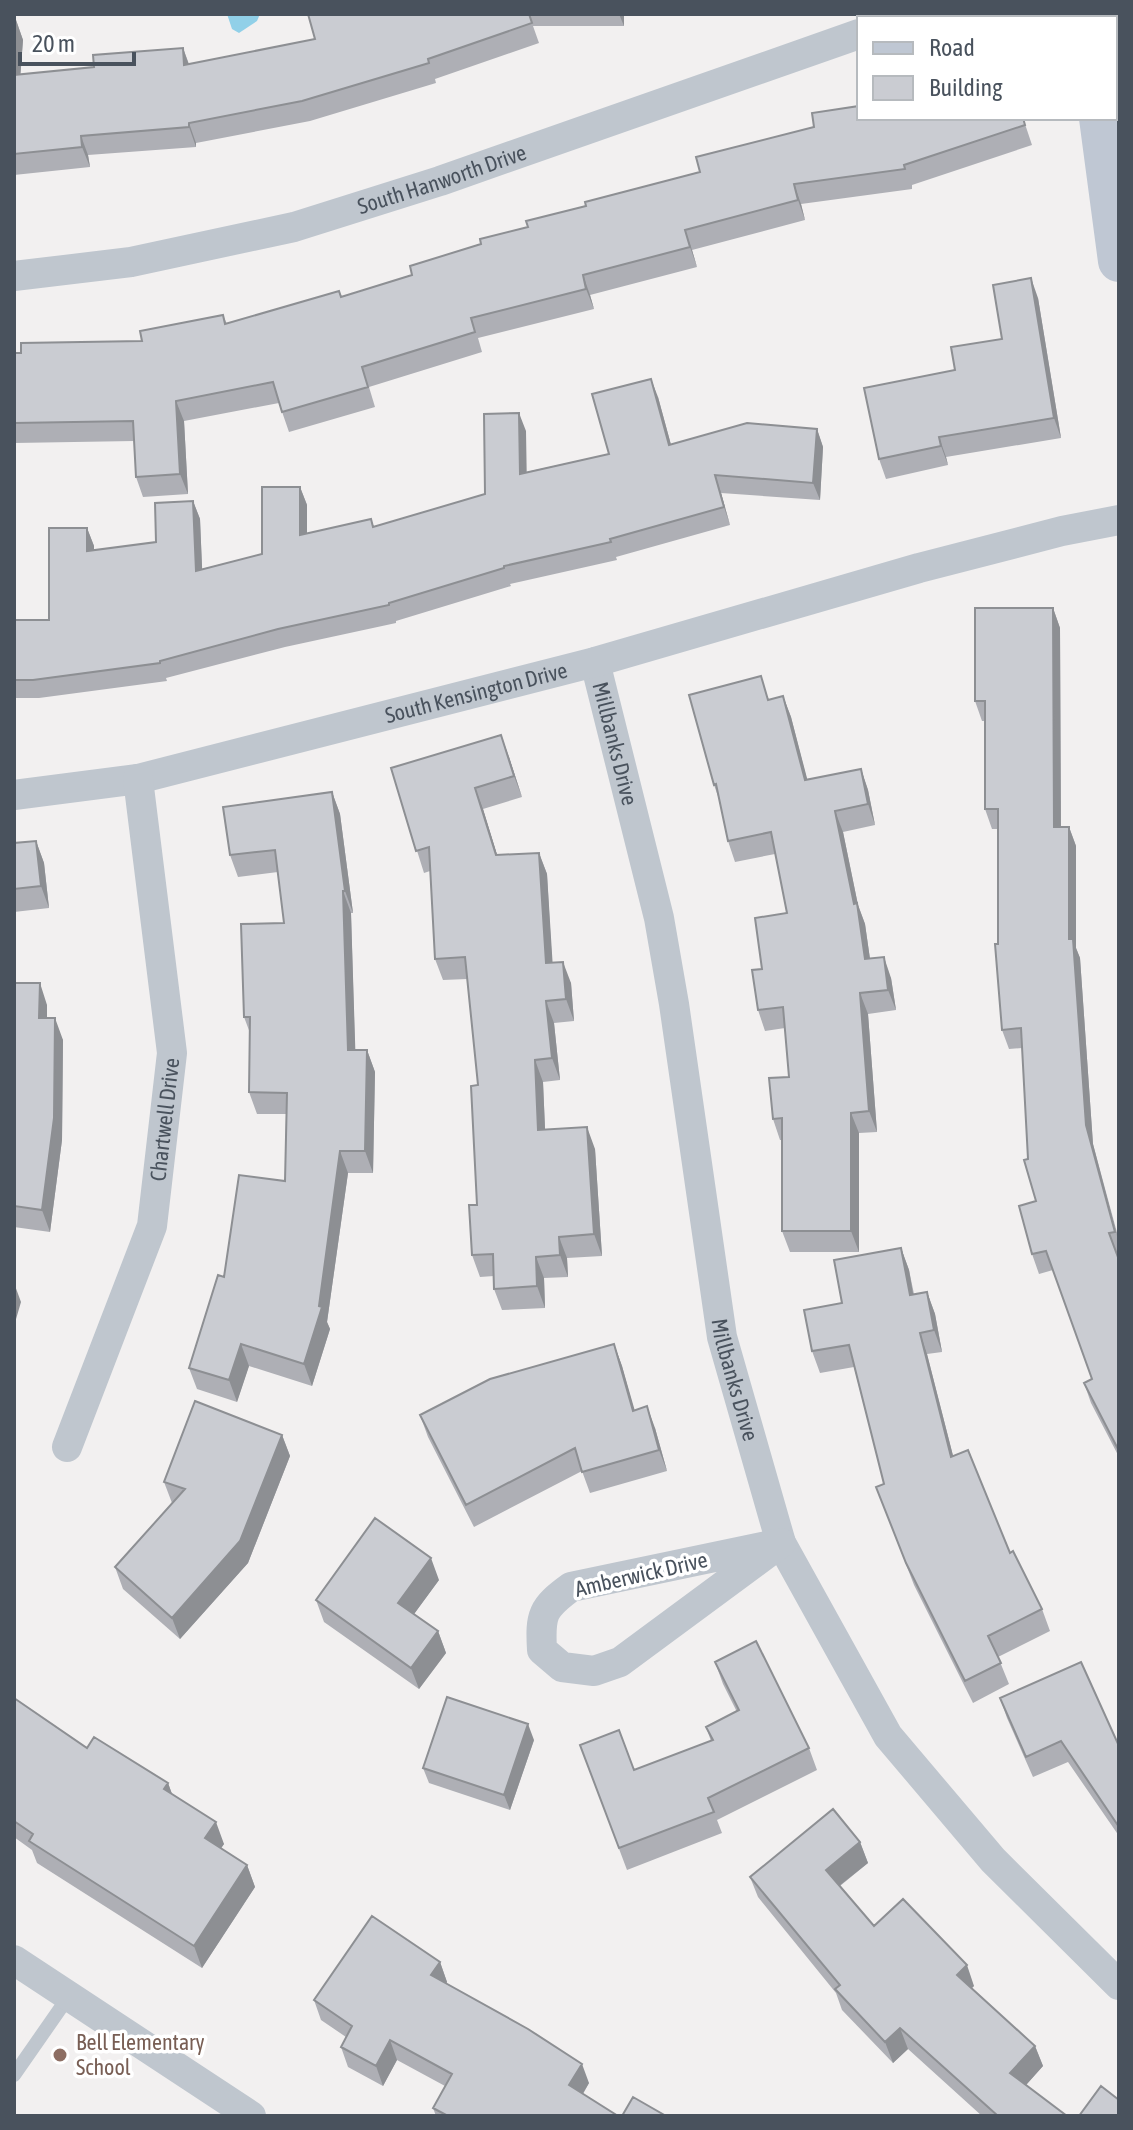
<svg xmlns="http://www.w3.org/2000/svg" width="1133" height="2130" font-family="'Asap Condensed',sans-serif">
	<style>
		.water { fill: #91d0e8 }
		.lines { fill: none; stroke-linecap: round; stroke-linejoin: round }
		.lane { stroke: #bfc6ce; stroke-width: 14 }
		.street { stroke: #bfc6ce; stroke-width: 30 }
		.secondary { stroke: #bfc7d3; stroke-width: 42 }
		.wall { fill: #aeafb5 }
		.shaded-wall { fill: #8d8f93 }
		.building { fill: #caccd2; stroke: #8d8f93; stroke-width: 2 }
		.education-dot { fill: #8d6e63; stroke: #fff; stroke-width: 3 }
		.labels { text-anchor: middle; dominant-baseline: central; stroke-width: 7; stroke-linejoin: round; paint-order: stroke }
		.street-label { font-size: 22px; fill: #49525d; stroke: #fff }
		.education-label { font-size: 22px; fill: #785e54; stroke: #fff; text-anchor: start }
	</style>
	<rect width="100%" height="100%" fill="#f2f0f0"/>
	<!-- water -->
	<path class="water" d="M227 14H260L257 21 239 33 232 29Z"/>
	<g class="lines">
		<!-- lane -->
		<path class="lane" d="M14 2075 69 1996"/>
		<!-- street -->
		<g class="street">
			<path d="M904 18 915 14"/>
			<path id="s1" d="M14 276 131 262 294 227 440 181 859 34"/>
			<path id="s2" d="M595 662 659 918 674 1004 722 1337 781 1543 888 1736 993 1860 1119 1985"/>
			<path id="s3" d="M14 795 138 779 595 662 919 568 1062 531 1119 520"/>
			<path id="s4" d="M67 1447 152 1226 172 1053 138 779"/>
			<path d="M781 1543 620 1662 594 1671 562 1667 542 1650C540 1615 542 1608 571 1587Z"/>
			<path d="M14 1960 251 2116"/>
		</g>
		<!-- secondary -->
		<path class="secondary" d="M1070 14 1072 18
			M1100 118 1119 261"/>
	</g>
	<!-- wall -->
	<path class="wall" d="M308 14H624V26H533L539 43 435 79 436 83 310 121 196 143V147L88 155 90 167 14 175V20H16L23 40 20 75 94 67 183 48 189 64 315 39Z
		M1023 118 1032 145 912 185V189L801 204 805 220 692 250 697 267 590 295 594 309 478 338 482 352 369 387 375 407 289 432 279 403 184 421 188 494 143 497 136 477 134 441 14 443V353L142 341 223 315 227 324 342 297Z
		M1038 298 1061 438 946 457 948 465 886 479 879 459 1002 339Z
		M658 397 671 445 817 429 823 447 820 500 721 493 730 525 616 557 617 560 510 584 511 586 396 621V623L285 647 166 678 167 681 39 698H14V620H49L87 528 94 546V550L156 542 193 501 200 519 202 569 262 554 300 487 307 505V534L374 527 485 494 526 431V472L609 454Z
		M1053 608 1060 628 1061 827H1069L1076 846V948L1080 958 1093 1144 1119 1240V1252L1117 1253 1119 1260V1457L1091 1403 1084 1383 1092 1379 1053 1270 1039 1274 1032 1254 1036 1201 1028 1159 1022 1048 1009 1049 1002 1030 998 944V829H992L985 809V721H982L975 701Z
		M783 696 791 717 807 780 861 769 868 790 875 825 843 832 858 905 865 924 870 959 891 978 896 1010 868 1014 877 1132 859 1133V1252H790L782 1231V1140H780L773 1119 789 1077 785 1028 765 1031 758 1010 762 969 787 913 775 854 735 862 728 841 719 799 714 785 769 700Z
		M509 757 522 797 483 809 497 855 539 853 547 874 552 963 571 983 574 1021 554 1023 560 1080 543 1082 545 1129 595 1149 602 1256 567 1258 568 1277 544 1278 545 1308 502 1310 494 1289V1276L480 1277 472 1255 477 1205 478 1085 467 979 443 980 435 959 430 871 424 873 391 768Z
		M332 792 340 814 353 913H351L355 1050H367L375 1072 373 1173H348L327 1322 330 1329 312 1386 249 1366 237 1402 197 1389 189 1368 224 1277 285 1181 286 1114H257L249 1092 250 1033 244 1017 284 923 278 872 238 877 230 855Z
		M36 841 44 863 49 908 14 912V843Z
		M14 983 47 1005V1018L63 1040 62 1140 50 1232 14 1227Z
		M901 1248 909 1270 914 1294 927 1292 935 1314 942 1352 927 1354 953 1456 1042 1609 1050 1631 998 1657 1009 1684 973 1703 914 1585 876 1487 884 1484 854 1367 820 1373 812 1351 842 1303Z
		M614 1344 622 1366 634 1410 655 1428 667 1471 590 1493 582 1471 474 1527 428 1437 420 1415Z
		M282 1435 290 1456 248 1563 180 1639 123 1589 115 1567 172 1503 164 1482Z
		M439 1580 414 1614 438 1631 446 1653 419 1689 324 1622 316 1600Z
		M715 1662 809 1748 817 1770 717 1820 722 1833 627 1870 580 1745 634 1770 711 1741 706 1727 737 1712 723 1684Z
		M14 1698 87 1748 168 1783 172 1794 224 1844 221 1848 247 1865 255 1887 202 1968 37 1863 32 1850 14 1837Z
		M1000 1698 1119 1746V1836L1068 1762 1033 1777 1007 1718Z
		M534 1740 510 1810 429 1783 423 1768Z
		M860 1842 868 1863 840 1886 874 1926 974 1986 972 1988 1035 2046 1043 2066 1026 2085 1067 2116H982L908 2049 893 2063 842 2010 836 1993 758 1897 750 1877Z
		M440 1962 447 1982 446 1984 589 2083 583 2094 618 2116H436L433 2108 445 2086 397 2060 383 2086 348 2067 341 2047 346 2037 321 2020 314 2000Z"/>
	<!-- shaded-wall -->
	<path class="shaded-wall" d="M619 14H624V26Z
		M16 20 23 40 19 95 14 82V42Z
		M183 48 190 68 184 65Z
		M189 123 196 143V147L189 127Z
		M81 136 88 155 90 167 82 147Z
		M794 184 801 204 805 220 798 200Z
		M685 230 692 250 697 267 690 247Z
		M583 275 590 295 594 309 586 289Z
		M1031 278 1038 298 1061 438 1054 418Z
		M651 379 658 397 676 463 669 445Z
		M176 401 184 421 188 494 180 474Z
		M519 413 526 431 527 491 520 474Z
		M817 429 823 447 820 500 813 483Z
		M939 437 946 457 948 465 941 446Z
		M715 475 721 493 730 525 724 507Z
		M300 487 307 505V553L300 535Z
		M193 501 200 519 203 589 196 571Z
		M87 528 94 546V569L87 551Z
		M1053 608 1060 628 1061 846 1054 827Z
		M783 696 791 717 813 801 805 780Z
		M501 735 509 757 522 797 514 776Z
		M861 769 868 790 875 825 868 804Z
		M475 788 483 809 504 877 496 855Z
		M332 792 340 814 353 913 345 891Z
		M835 811 843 832 858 905 865 924 873 980 865 959Z
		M1069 827 1076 846V948L1080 958 1093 1144 1119 1243 1086 1125 1069 939Z
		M36 841 44 863 49 908 41 886Z
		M539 853 547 874 554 985 546 963Z
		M343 891 351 913 356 1071 348 1050Z
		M884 957 891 978 896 1010 888 990Z
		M563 962 571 983 574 1021 566 999Z
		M40 983 47 1005V1040L39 1018Z
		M860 993 868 1014 877 1132 869 1111Z
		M546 1001 554 1023 560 1080 552 1058Z
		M55 1018 63 1040 62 1140 50 1232 42 1210Z
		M367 1050 375 1072 373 1173 365 1151Z
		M535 1060 543 1082 546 1151 538 1130Z
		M851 1113 859 1133V1252L851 1231Z
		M587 1127 595 1149 602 1256 594 1234Z
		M340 1151 348 1173 327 1322 330 1329 312 1386 304 1364 319 1306Z
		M559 1237 567 1258 568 1277 560 1255Z
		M901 1248 909 1270 917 1317 910 1295Z
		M536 1257 544 1278 545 1308 537 1286Z
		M14 1283 21 1302 14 1326Z
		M927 1292 935 1314 942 1352 934 1330Z
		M920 1333 927 1354 959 1479 951 1457Z
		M241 1344 249 1366 237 1402 229 1380Z
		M614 1344 622 1366 641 1432 633 1411Z
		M647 1406 655 1428 667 1471 659 1450Z
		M282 1435 290 1456 248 1563 180 1639 172 1618Z
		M431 1558 439 1580 406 1625 398 1603Z
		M438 1631 446 1653 419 1689 411 1668Z
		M528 1724 534 1740 510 1810 504 1795Z
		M168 1783 176 1805 164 1789Z
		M216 1822 224 1844 213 1860 205 1838Z
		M860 1842 868 1863 834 1890 826 1870Z
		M247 1865 255 1887 202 1968 194 1946Z
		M440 1962 447 1982 438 1995 431 1975Z
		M967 1965 974 1986 964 1995 957 1975Z
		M900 2028 908 2049 893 2063 885 2042Z
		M390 2040 397 2060 383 2086 376 2066Z
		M1035 2046 1043 2066 1018 2094 1010 2073Z
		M582 2064 589 2083 576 2105 569 2085Z"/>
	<!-- building -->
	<path class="building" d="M308 14H529L532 23 428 59 429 63 302 101 189 123V127L81 136 82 147 14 154V75L94 67 93 55 183 48 184 65 315 39Z
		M859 106V118H1023L1025 125 904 165 905 169 794 184 798 200 685 230 690 247 583 275 586 289 471 318 475 332 362 367 368 387 282 412 273 382 176 401 180 474 136 477 133 421 14 423V353H21V343L142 341 140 331 223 315 225 324 339 291 341 297 412 275 410 266 481 244 480 239 528 227 526 221 586 206 585 202 700 172 696 157 814 127 812 113Z
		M1031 278 1054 418 939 437 941 446 879 459 864 388 955 370 951 347 1002 339 993 285Z
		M651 379 669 445 747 423 817 429 813 483 715 475 724 507 610 539 611 542 504 566V568L389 603V605L278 629 160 661V663L33 680H14V620H49V528H87V551L156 542 155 503 193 501 196 571 262 554V487H300V535L371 519 373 527 485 494 484 414 519 413 520 474 609 454 592 394Z
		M975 608H1053L1054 827H1069V939H1073L1086 1125 1115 1232 1109 1233 1119 1260V1451L1084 1383 1092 1379 1046 1251 1032 1254 1019 1206 1036 1201 1024 1160 1028 1159 1021 1028 1002 1030 995 944H998V809H985V701H975Z
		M761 676 768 700 783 696 805 780 861 769 868 804 835 811 854 904 857 903 865 959 884 957 888 990 860 993 869 1111 851 1113V1231H782V1118L773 1119 769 1078 789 1077 783 1007 758 1010 752 970 762 969 755 918 787 913 771 832 728 841 716 784 714 785 689 695Z
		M501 735 514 776 475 788 496 855 539 853 546 963 563 962 566 999 546 1001 552 1058 535 1060 538 1130 587 1127 594 1234 559 1237 560 1255 536 1257 537 1286 494 1289 493 1254 472 1255 469 1205H477L471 1086 478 1085 465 957 435 959 429 847 416 851 391 768Z
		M332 792 345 891H343L348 1050H367L365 1151H340L319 1306 322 1307 304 1364 241 1344 229 1380 189 1368 218 1275 224 1277 239 1175 285 1181 287 1093 249 1092 250 1017H244L241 924 284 923 275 850 230 855 223 807Z
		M36 841 41 886 14 889V843Z
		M14 983H40L39 1018H55L54 1118 42 1210 14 1206Z
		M901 1248 910 1295 927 1292 934 1330 920 1333 951 1457 968 1450 1010 1553 1013 1551 1042 1609 988 1636 1001 1663 965 1681 906 1563 876 1487 884 1484 849 1345 812 1351 804 1310 842 1303 834 1260Z
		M614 1344 633 1411 647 1406 659 1450 582 1472 575 1448 466 1505 420 1415 490 1379Z
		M195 1401 282 1435 240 1541 172 1618 115 1567 185 1489 164 1482Z
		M375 1518 431 1558 398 1603 438 1631 411 1668 316 1600Z
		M756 1641 809 1748 708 1798 714 1812 619 1848 580 1745 619 1730 634 1770 713 1740 706 1727 739 1710 715 1662Z
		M1081 1662 1119 1746V1827L1061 1741 1026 1757 1000 1698Z
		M447 1697 528 1724 504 1795 423 1768Z
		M14 1698 87 1748 94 1737 168 1783 164 1789 216 1822 205 1838 247 1865 194 1946 29 1841 33 1834 14 1821Z
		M833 1809 860 1842 826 1870 874 1926 903 1899 967 1965 957 1975 1035 2046 1010 2073 1067 2116H998L900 2028 885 2042 835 1989 840 1985 750 1877Z
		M372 1916 440 1962 431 1975 528 2029 582 2064 569 2085 618 2116H448L433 2108 452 2074 390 2040 376 2066 341 2047 352 2026 314 2000Z
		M1101 2086 1119 2100V2116H1079Z
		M633 2097 666 2116H622Z"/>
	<!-- markers -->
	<circle class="education-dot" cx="60" cy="2055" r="8"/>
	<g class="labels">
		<!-- street labels -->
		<g class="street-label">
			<text stroke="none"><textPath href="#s1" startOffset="440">South Hanworth Drive</textPath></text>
			<text stroke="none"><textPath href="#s3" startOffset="474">South Kensington Drive</textPath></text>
			<text stroke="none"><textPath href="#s2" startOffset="84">Millbanks Drive</textPath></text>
			<text stroke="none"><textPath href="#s4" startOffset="344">Chartwell Drive</textPath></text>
			<text stroke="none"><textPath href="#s2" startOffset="732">Millbanks Drive</textPath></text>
			<text transform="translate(641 1574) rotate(-13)">Amberwick Drive</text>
		</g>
		<!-- education labels -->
		<g class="education-label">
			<text x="76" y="2042">Bell Elementary<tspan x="76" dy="25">School</tspan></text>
		</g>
	</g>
	<!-- border -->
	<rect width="1133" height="2130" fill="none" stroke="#49525d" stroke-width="32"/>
	<!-- legend -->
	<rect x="857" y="16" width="260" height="104" fill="#ffffff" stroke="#b6babe" stroke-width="2"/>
	<rect x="873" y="42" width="40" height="12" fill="#bfc7d3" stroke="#b6babe" stroke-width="2"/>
	<text x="929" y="56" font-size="24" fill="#49525d">Road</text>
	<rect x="873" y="76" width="40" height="24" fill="#caccd2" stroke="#b6babe" stroke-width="2"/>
	<text x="929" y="96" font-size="24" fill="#49525d">Building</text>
	<!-- scale -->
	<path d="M20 52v12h114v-12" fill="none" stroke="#49525d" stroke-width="4"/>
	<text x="32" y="52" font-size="24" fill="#49525d" stroke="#ffffff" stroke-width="6" paint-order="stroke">20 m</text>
</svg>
